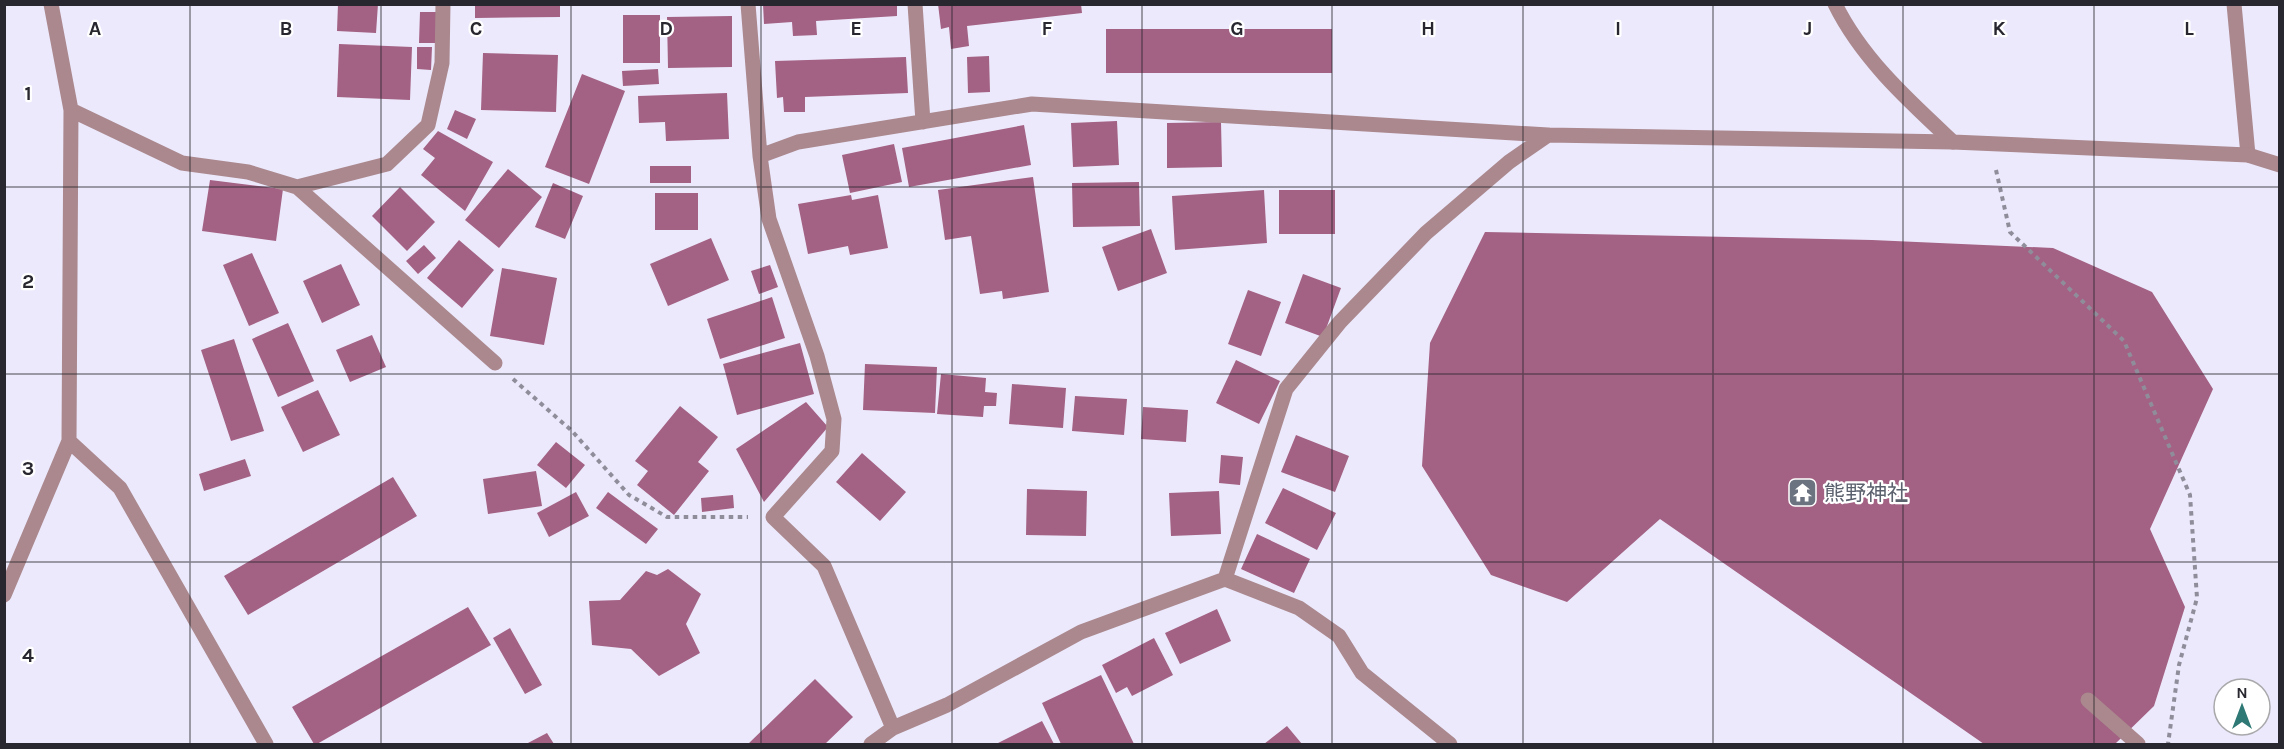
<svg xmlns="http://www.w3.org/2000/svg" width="2284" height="749" font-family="Karla,'Noto Sans JP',sans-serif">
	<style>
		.building { fill: #a36183 }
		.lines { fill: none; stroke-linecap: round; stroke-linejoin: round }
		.path { stroke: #908d9b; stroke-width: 4; stroke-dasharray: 4.5 4.5; stroke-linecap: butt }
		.minor { stroke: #aa888e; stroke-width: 15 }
		.tertiary { stroke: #aa888e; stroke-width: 15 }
		.grid { fill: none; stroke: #28262e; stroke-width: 1.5; stroke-opacity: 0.55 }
		.labels { text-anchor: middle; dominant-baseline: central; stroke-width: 4.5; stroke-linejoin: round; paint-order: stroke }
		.worship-label { font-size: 21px; fill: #5b616d; stroke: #fff; text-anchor: start }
		.grid-label { font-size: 20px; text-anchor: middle; font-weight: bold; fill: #28262e; stroke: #fff; stroke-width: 4.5; stroke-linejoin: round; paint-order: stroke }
	</style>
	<rect width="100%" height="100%" fill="#ece9fc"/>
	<!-- building -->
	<path class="building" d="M338 4H378L376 33 337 31Z
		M475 4H560V17L475 18Z
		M763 4H897V16L816 21 817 35 793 36 792 22 764 24Z
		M938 4H1081L1082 13 967 26 969 46 951 49 949 27 941 29Z
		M420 12H441L440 43H419Z
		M623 15H660V63H623Z
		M732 16V67L668 68 667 17Z
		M1106 29H1332V73H1106Z
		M339 44 412 47 410 100 337 97Z
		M417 47H432L431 70 417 69Z
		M483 53 558 55 556 112 481 110Z
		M989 56 990 92 968 93 967 57Z
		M906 57 908 93 805 97V112H784L783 97 777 98 775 61Z
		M658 69 659 84 623 86 622 71Z
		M582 74 625 91 589 184 545 167Z
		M727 93 729 139 666 141 665 122 639 123 638 96Z
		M455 110 476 119 467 139 447 129Z
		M1117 121 1119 165 1073 167 1071 123Z
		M1221 122 1222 167 1167 168V123Z
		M1024 125 1031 165 909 187 902 148Z
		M438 131 493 162 465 211 421 175 435 158 423 149Z
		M894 144 902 182 850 193 842 155Z
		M650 166H691V183H650Z
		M508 169 542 197 499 248 465 220Z
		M1033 177 1049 292 1003 299 1002 291 980 294 971 236 945 240 938 190Z
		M210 180 283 189 276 241 202 231Z
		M1139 182 1140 226 1073 227 1072 183Z
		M553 183 583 196 565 239 535 227Z
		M400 187 435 222 407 251 372 216Z
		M1264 190 1267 243 1175 250 1172 196Z
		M1279 190H1335V234H1279Z
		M655 193H698V230H655Z
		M851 195 852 200 878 195 888 248 850 255 848 246 808 254 798 204Z
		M1151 229 1167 273 1118 291 1102 247Z
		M1485 232 1872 240 2053 248 2152 292 2213 389 2150 529 2185 607 2154 706 2115 744H1984L1660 519 1567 602 1491 575 1422 466 1430 343Z
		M711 238 729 280 668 306 650 264Z
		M459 240 494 270 462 308 427 278Z
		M424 245 436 258 418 274 406 261Z
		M252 253 279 313 249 326 223 265Z
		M341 264 360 305 322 323 303 281Z
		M770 265 778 287 759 294 751 271Z
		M502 268 557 278 544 345 490 336Z
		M1303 274 1341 288 1323 337 1285 323Z
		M1248 290 1281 302 1261 356 1228 344Z
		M772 297 785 338 720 359 707 319Z
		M288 323 314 381 278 397 252 339Z
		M372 335 386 367 350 382 336 350Z
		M234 339 264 431 231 441 201 350Z
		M800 343 814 394 737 415 723 364Z
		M1236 360 1280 381 1259 424 1216 403Z
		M865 364 937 367 935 413 863 410Z
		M941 374 986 378 985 392 997 393 996 406H984L983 417 937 414Z
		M1012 384 1066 388 1063 428 1009 424Z
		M318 390 340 435 303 452 281 407Z
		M1075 396 1127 399 1124 435 1072 431Z
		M806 402 828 427 764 502 736 449Z
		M680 406 718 437 698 462 709 471 674 515 637 485 648 471 635 461Z
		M1143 407 1188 410 1186 442 1141 439Z
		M1296 435 1349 456 1335 492 1281 472Z
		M556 442 585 465 566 488 537 465Z
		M862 453 906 492 880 521 836 482Z
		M1221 455 1243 457 1240 485 1219 483Z
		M245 459 251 476 204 491 199 474Z
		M536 471 542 506 488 514 483 479Z
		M393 477 417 516 248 615 224 576Z
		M1283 488 1336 513 1317 550 1265 523Z
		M1027 489 1087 491 1086 536 1026 535Z
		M1219 491 1221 534 1171 536 1169 493Z
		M576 492 589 516 549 537 537 513Z
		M608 492 658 529 646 544 596 508Z
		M733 495 734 508 702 512 701 498Z
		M1257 534 1310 559 1294 593 1241 569Z
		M668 569 701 594 686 624 700 653 659 676 631 649 592 645 589 601 620 600 646 571 657 575Z
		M468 607 491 645 317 744H314L292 707Z
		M1217 609 1231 641 1180 664 1165 633Z
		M510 628 542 685 525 694 493 638Z
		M1154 638 1173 675 1132 696 1127 687 1116 693 1102 665Z
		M1101 675 1134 744H1061L1042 703Z
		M815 679 853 717 825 744H748Z
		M1042 721 1054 744H996Z
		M1287 726 1302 744H1264Z
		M547 733 554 744H526Z"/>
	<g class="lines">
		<!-- path -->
		<path class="path" d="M1996 170 2010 232 2124 341 2190 495 2197 598 2179 665 2168 744
			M513 379 572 431 629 495 667 517H748"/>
		<!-- minor -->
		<path class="minor" d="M748 4 760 156 769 219 817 356 834 419 832 451 773 517 824 566 893 728
			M915 4 923 122
			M2234 4 2248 155
			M71 110 182 163 248 172 297 187 495 363
			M760 156 798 142 1032 104 1548 135 1953 142
			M297 187 387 164 428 125 442 63 443 4
			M69 441 120 488 266 744
			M1225 579 1286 389 1340 322 1426 233 1509 162 1548 135
			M4 595 69 441 71 110 51 4
			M2088 700 2138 744
			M871 744 893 728 947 705 1081 632 1225 579 1299 608 1339 636 1362 673 1450 744"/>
		<!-- tertiary -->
		<path class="tertiary" d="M1835 4C1862 59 1909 101 1953 142L2248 155 2280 165"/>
	</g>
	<!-- grid -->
	<path class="grid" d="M190 4V744M381 4V744M571 4V744M761 4V744M952 4V744M1142 4V744M1332 4V744M1523 4V744M1713 4V744M1903 4V744M2094 4V744M4 187H2280M4 374H2280M4 562H2280"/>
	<!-- icons -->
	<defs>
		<symbol id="temple-square" viewBox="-11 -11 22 22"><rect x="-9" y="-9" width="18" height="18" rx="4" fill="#6b7280" stroke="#fff"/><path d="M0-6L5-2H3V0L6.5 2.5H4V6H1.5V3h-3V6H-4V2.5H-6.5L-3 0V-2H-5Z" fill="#fff"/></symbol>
	</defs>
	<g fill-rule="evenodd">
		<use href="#temple-square" x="1786" y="476" width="33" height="33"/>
	</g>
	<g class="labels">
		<!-- worship labels -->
		<g class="worship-label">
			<text x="1824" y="493">熊野神社</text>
		</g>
	</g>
	<g class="grid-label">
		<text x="95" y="35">A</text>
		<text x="286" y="35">B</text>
		<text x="476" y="35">C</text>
		<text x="666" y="35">D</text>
		<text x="856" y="35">E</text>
		<text x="1047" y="35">F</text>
		<text x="1237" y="35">G</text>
		<text x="1428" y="35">H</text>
		<text x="1618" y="35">I</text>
		<text x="1808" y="35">J</text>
		<text x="1999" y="35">K</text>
		<text x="2189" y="35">L</text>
		<text x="28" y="100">1</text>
		<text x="28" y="288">2</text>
		<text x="28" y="475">3</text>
		<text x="28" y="662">4</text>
	</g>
	<!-- border -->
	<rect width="2284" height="749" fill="none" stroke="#28262e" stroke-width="12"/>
	<!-- north arrow -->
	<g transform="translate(2242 707)"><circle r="28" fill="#ffffff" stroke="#a9a8ab" stroke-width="1.5"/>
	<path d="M0-4.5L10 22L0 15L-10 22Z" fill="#2e7875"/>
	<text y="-9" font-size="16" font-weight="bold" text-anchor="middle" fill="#28262e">N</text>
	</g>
</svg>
